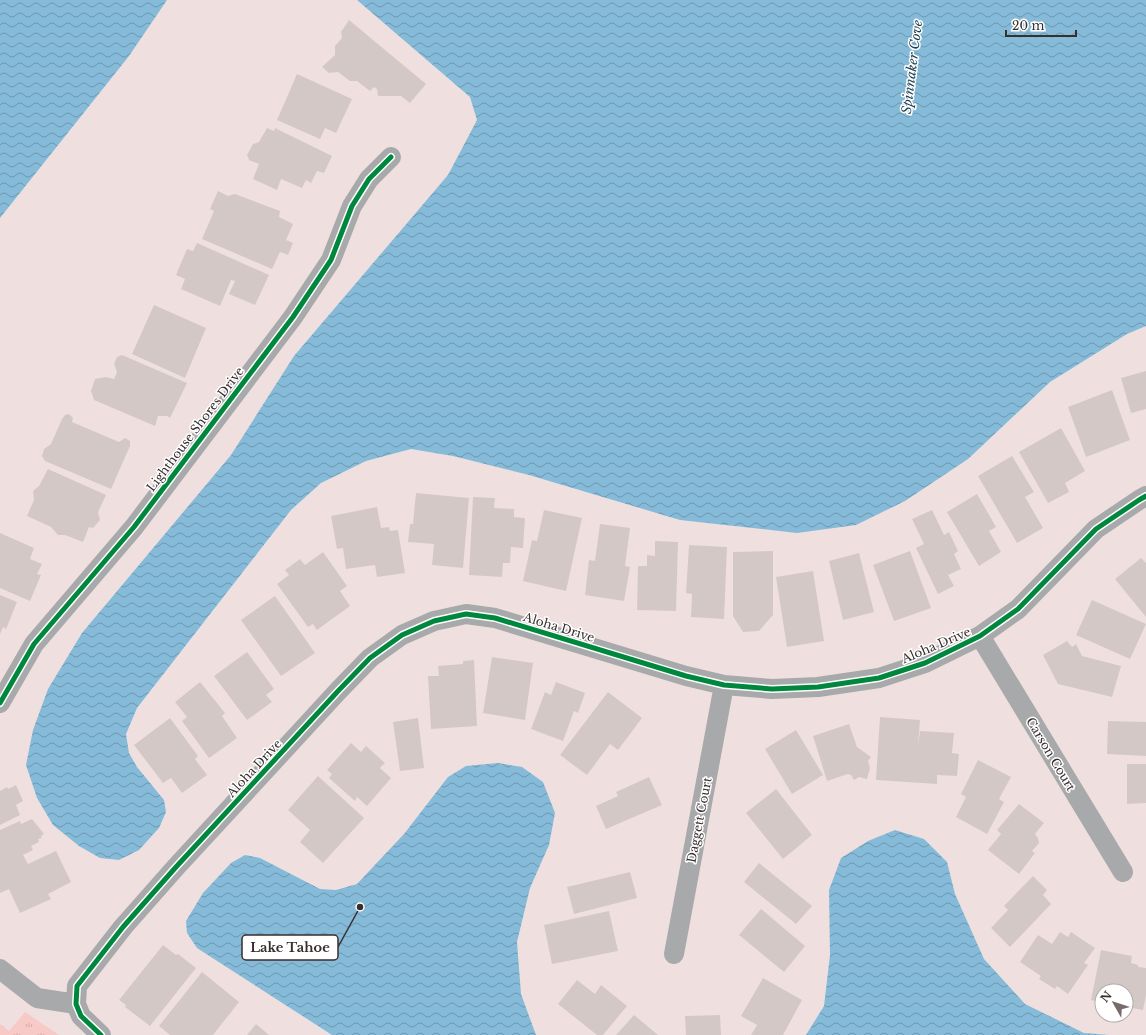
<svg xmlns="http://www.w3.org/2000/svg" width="1146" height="1035" font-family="'Libre Baskerville',serif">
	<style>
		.grass { fill: url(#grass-tufts) }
		.water { fill: url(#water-waves) }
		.building { fill: #d4c8c7 }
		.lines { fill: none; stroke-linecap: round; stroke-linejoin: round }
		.minor { stroke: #a8a9aa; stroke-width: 20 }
		.cycleway-casing { stroke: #fff; stroke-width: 8 }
		.cycleway { stroke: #00873e; stroke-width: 5 }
		.labels { text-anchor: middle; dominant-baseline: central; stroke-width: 3; stroke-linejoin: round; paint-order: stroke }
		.street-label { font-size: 12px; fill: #382e2d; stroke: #fff }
		.water-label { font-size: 13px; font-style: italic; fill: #1c4053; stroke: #fff }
		.leader { fill: none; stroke: #382e2d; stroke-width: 1.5 }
		.callout-dot { fill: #382e2d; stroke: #fff; stroke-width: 1.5 }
		.callout { fill: #fff; stroke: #382e2d; stroke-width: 1.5 }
		.callout-label { font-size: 13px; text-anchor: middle; font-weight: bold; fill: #382e2d }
	</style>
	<defs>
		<pattern id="grass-tufts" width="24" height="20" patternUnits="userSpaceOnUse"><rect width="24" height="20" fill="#f7c9c7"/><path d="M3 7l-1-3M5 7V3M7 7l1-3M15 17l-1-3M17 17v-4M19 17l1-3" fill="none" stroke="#d4adab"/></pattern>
		<pattern id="water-waves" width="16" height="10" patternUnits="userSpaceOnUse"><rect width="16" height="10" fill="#85bbd9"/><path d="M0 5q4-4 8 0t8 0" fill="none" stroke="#6e98b0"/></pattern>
	</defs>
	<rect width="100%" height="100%" fill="#efe0df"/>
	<!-- grass -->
	<path class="grass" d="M25 1012 59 1035H0V1024L9 1031Z"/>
	<!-- water -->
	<path class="water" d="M0 0H167L129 56 0 218Z
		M357 0H1146V326L1127 334 1050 382 968 459 905 501 856 525 797 533 680 520 529 475 453 456 411 449 366 461 321 483 291 510 137 708 126 734 129 753 137 767 164 800 166 812 159 828 139 850 119 860 100 858 79 846 53 825 37 798 26 765 33 730 48 689 82 633 231 455 294 356 448 175 477 120 470 97Z
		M498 763 522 767 543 782 555 813 549 845 530 888 517 942 521 994 536 1035H332L197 948 187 933 186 921 203 893 231 863 245 855 260 858 320 889 336 890 357 884 404 834 448 777 466 766Z
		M895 830 924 839 947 862 955 894 984 959 1025 1004 1084 1033 1109 1035H806L824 1006 830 955 829 890 841 858 868 841Z"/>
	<!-- building -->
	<path class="building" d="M349 20 426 84 410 103 401 96H378L377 89 374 87 370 91 357 81H350L338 72 329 73 322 67 335 55V46L342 38 341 32Z
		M297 74 352 99 336 133 325 128 320 139 277 120Z
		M267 128 274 131 275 128 332 156 324 173 317 171 311 183 306 180 302 188 281 179 277 190 253 179 259 164 249 160 247 155 253 144 259 142Z
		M218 191 228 196 235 194 280 211 279 217 293 224 286 240 293 243 288 255 280 252 272 269 202 239 214 211 210 209Z
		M197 243 269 275 255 305 229 294 235 281 231 280 220 306 181 289 185 279 176 275 187 249 193 251Z
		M154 305 206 328 185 378 132 354Z
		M122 355 187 383 170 418 167 416H158L155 426 94 400 91 391 95 379 106 377 114 379 117 372 114 364 117 357Z
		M1146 371V409L1131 413 1121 378Z
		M1112 390 1130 440 1086 457 1068 407Z
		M69 414 73 418 72 422 119 442 125 438 130 441V446L111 489 45 461 42 456 44 449 51 444 62 419 65 415Z
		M1061 428 1085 471 1065 483 1069 492 1048 503 1019 452Z
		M1012 456 1034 492 1025 497 1043 528 1017 543 978 476Z
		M48 469 106 495 98 512 100 520 93 528 89 527 83 542 65 535H58L51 527 27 516 34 500 33 491 39 486Z
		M416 493 469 498 463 568 432 565 434 544 408 542 410 524H413Z
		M977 494 996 527 989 531 1001 552 979 566 947 512Z
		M473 497 495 498 494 508 514 509V517L525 518 523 548 511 547 510 563H503L502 577 469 575Z
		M377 507 381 528 389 527 390 531 398 530 405 573 377 577 375 565 346 569 343 548 337 549 331 516Z
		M544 510 582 518 566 591 523 581 532 540 537 541Z
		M932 510 944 535 949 532 958 551 954 554 961 569 948 575 954 586 938 594 916 548 924 544 912 519Z
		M600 524 630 528 625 566 630 567 624 601 585 595 589 560 595 561Z
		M0 533 34 548 30 559 42 564 37 574 41 575 30 601 0 588Z
		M655 541 678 542 676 611 637 610 638 566H647V555L655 556Z
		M689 545 727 547 724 619 691 617 692 594 686 593Z
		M773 551V615L759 631 743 632 733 616V552Z
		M910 551 931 608 894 621 873 565Z
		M323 552 347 586 340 591 350 606 317 630 313 624 308 627 277 584 289 575 285 570 300 559 305 565Z
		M859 553 874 612 843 620 829 561Z
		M1141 558 1146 563V617L1115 579Z
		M813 571 824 641 787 647 776 577Z
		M0 595 17 602 6 629 3 627 0 634Z
		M275 596 315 653 281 676 241 620Z
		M1092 600 1146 624 1130 659 1076 635Z
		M1067 641 1072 647 1076 644 1082 656 1121 666 1112 697 1058 684 1043 655Z
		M247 652 274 689 266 695 272 702 247 720 214 676Z
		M492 657 533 663 525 720 483 713Z
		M474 660 477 726 431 729 428 676H439L438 666 463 664V661Z
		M200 682 225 713 222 716 237 738 209 758 182 721 187 717 175 702Z
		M556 682 585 693 578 713 574 711 563 741 531 729 545 692 551 695Z
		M608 692 642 718 618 750 610 744 587 775 560 755Z
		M880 717 920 720 918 746 920 731 954 733 952 753 959 754 957 776 937 775V784L876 780Z
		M170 718 198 756 195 759 207 775 182 793 171 778 163 783 134 745Z
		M418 718 424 768 400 771 393 722Z
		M1108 721 1146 722V756L1107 754Z
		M849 724 857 747 871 757 868 761 870 768 867 779 859 777 854 780 851 775 848 774 827 781 813 736Z
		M796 730 823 775 792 794 765 749Z
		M351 743 361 752 366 746 385 763 380 768 391 778 367 806 357 797 355 801 329 778 332 774 327 770Z
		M978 760 1011 777 999 799 1004 802 987 834 956 817 966 797 961 794Z
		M1127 764H1146V803L1127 804Z
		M318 776 364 818 323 863 300 842 310 830 288 810Z
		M649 777 662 805 606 829 596 806 618 796 616 792Z
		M16 785 23 801 16 805 20 815 0 825V791L7 787 8 789Z
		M776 789 812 835 783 859 746 813Z
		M1019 804 1044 823 1035 834 1038 838 1039 843 1032 851 1035 853 1019 874 988 850 1001 834 997 830Z
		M32 819 44 834 41 836 42 838 38 839 39 842 31 846 33 850 23 855 28 864 56 851 71 882 48 894 51 899 20 913 9 889 0 893V830L20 821 21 824Z
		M759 863 812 906 796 924 744 882Z
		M630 872 637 898 574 914 567 887Z
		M1033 876 1047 890 1043 895 1051 904 1010 947 991 928 1008 910 1004 906Z
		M761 909 805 946 784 972 739 935Z
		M609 911 618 951 552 964 544 925Z
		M1060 932 1068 937 1071 932 1095 948 1084 963 1088 965 1068 994 1057 986 1055 989 1039 979 1041 976 1020 962 1038 935 1052 944Z
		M163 945 176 955 178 954 196 968 150 1026 125 1007 126 1005 119 1000Z
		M1101 950 1132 956 1131 963 1138 965V967L1146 968V995L1143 1010 1126 1007V991H1102V1003L1091 1000Z
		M202 972 239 1002 213 1035H170L159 1026Z
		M763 978 802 1000 783 1035H751L757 1025 741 1016Z
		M577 980 595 994 601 985 627 1006 603 1035H597L558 1004Z
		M634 1015 658 1035H616Z
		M720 1015 721 1035H686L685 1016Z
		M256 1024 269 1035H247Z"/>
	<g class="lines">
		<!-- minor -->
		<path class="minor" d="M980 636 1123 872
			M0 703 34 644 134 527 293 317 331 260 352 206 369 179 391 157
			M674 954 724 685
			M0 969 37 998 76 1004
			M101 1035 81 1016 76 1004 77 986 123 927 176 867 339 690 370 658 402 635 434 621 466 614 495 618 686 676 724 685 772 689 818 687 879 678 925 663 980 636 1018 609 1096 529 1139 500 1146 496"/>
		<defs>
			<path id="cycleway" d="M0 703 34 644 134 527 293 317 331 260 352 206 369 179 391 157
				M101 1035 81 1016 76 1004 77 986 123 927 176 867 339 690 370 658 402 635 434 621 466 614 495 618 686 676 724 685 772 689 818 687 879 678 925 663 980 636 1018 609 1096 529 1139 500 1146 496"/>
		</defs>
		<!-- cycleway casing -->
		<use href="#cycleway" class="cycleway-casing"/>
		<!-- cycleway -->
		<use href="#cycleway" class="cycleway"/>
	</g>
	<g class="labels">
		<!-- street labels -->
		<g class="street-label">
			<text transform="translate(195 429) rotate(-53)">Lighthouse Shores Drive</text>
			<text transform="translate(559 627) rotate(17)">Aloha Drive</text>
			<text transform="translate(936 645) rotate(-23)">Aloha Drive</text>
			<text transform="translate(1051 754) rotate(59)">Carson Court</text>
			<text transform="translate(254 768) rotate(-47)">Aloha Drive</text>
			<text transform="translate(699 820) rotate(-79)">Daggett Court</text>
		</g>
		<!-- water labels -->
		<g class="water-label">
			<text transform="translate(912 67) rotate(-83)">Spinnaker Cove</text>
		</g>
	</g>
	<!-- callouts -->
	<path class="leader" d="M360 907L338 947"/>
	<circle class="callout-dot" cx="360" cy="907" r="4"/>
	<rect class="callout" x="242" y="935" width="96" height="25" rx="4"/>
	<g class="callout-label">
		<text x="290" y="952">Lake Tahoe</text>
	</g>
	<!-- north arrow -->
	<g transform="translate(1114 1003) rotate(309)"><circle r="19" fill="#ffffff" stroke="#afabab"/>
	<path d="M0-3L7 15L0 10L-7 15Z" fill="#786c6b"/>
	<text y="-6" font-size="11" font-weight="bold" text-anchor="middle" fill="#382e2d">N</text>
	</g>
	<!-- scale -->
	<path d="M1006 30v6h70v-6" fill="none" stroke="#382e2d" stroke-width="2"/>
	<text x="1012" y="30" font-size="12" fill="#382e2d" stroke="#ffffff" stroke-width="3" paint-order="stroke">20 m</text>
</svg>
